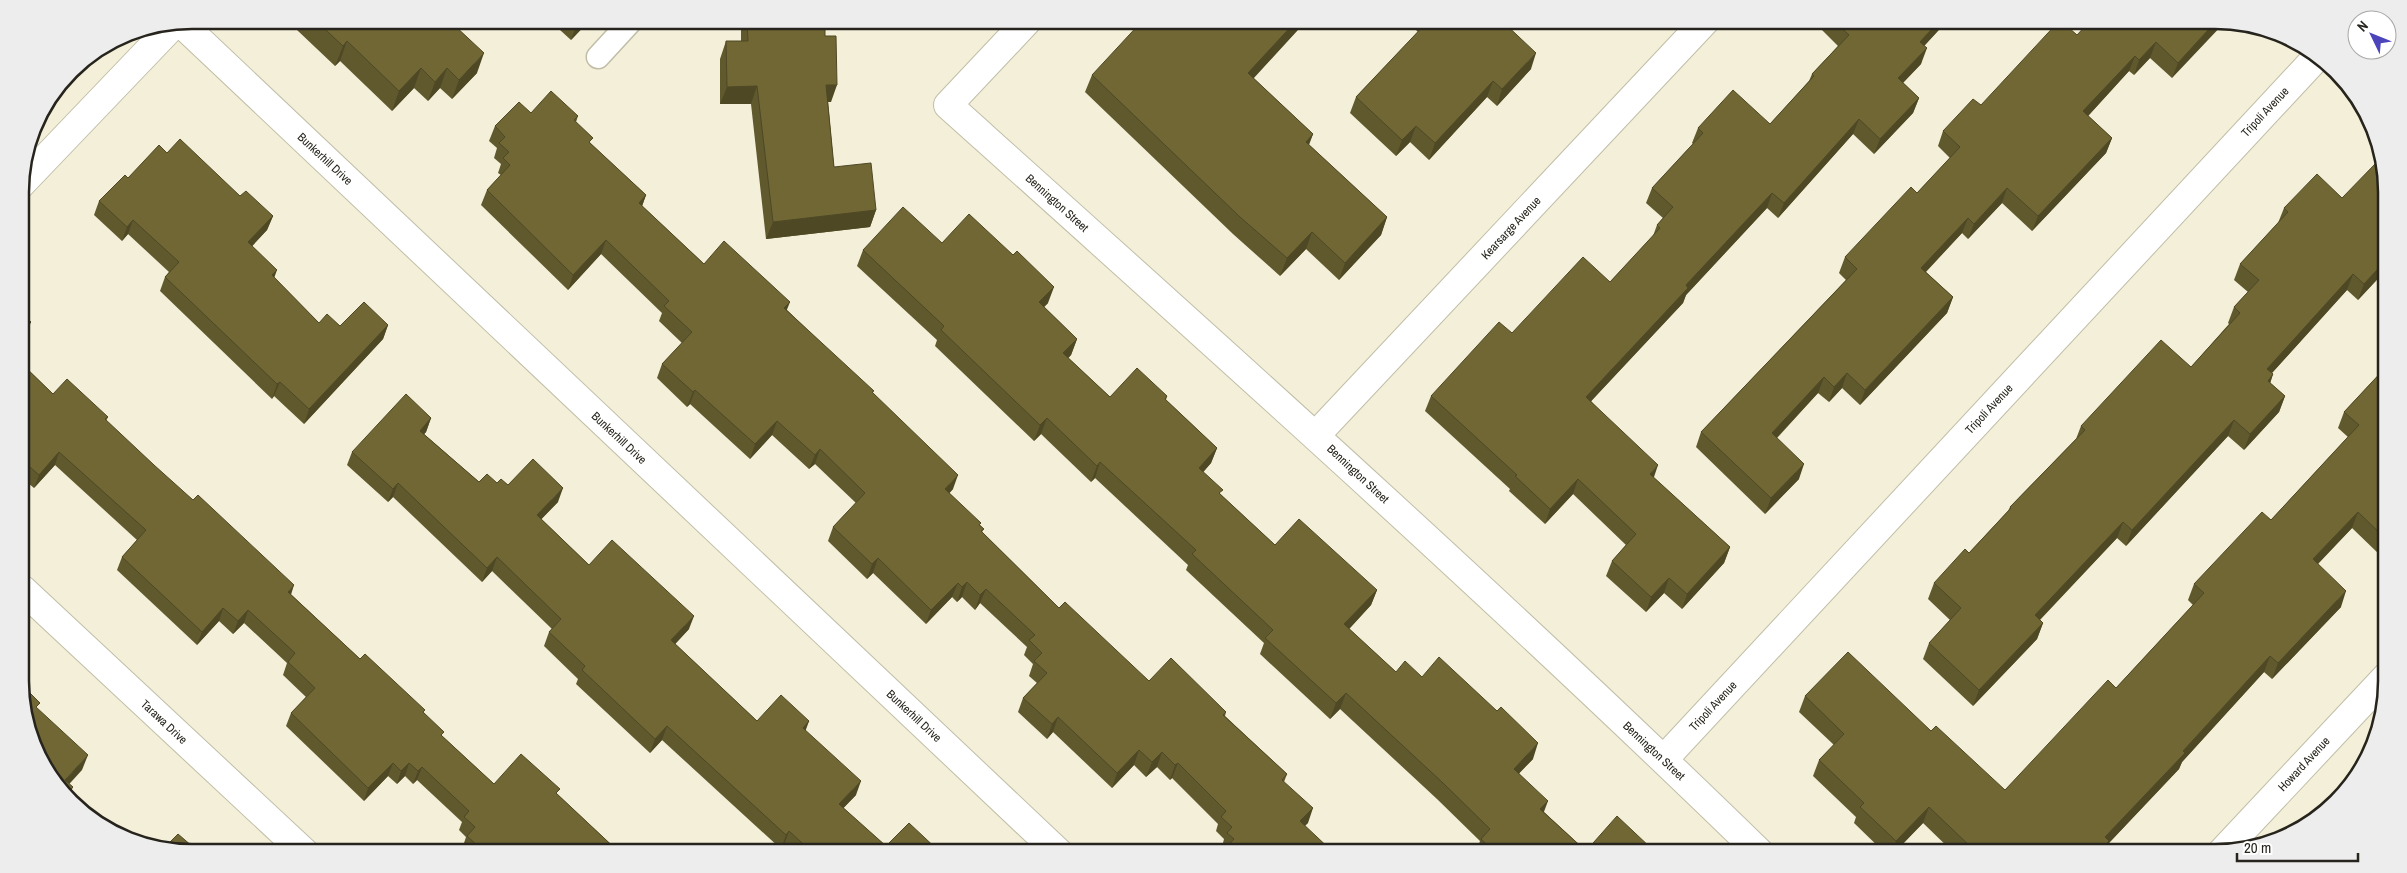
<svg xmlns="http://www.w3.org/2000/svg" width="2407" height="873" font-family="'Archivo Narrow',sans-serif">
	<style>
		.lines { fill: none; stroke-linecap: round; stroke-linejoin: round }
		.service-casing { stroke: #c1bea8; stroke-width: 25 }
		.minor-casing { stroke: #c1bea8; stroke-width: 30 }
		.service { stroke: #fff; stroke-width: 22 }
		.minor { stroke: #fff; stroke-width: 28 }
		.wall { fill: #60592e }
		.shaded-wall { fill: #4e4825 }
		.building { fill: #706735; stroke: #4e4825 }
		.labels { text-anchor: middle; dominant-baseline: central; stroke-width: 5; stroke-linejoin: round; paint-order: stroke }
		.street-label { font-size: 12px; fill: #26241c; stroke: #fff }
		.rim { fill: none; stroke: #26241c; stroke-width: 2.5 }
	</style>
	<rect width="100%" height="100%" fill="#f3efd8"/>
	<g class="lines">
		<defs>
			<path id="service" d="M598 57 632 20"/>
			<path id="minor" d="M1028 20 948 105C1222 351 1496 596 1760 853
				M180 22 1059 853
				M20 185 174 24
				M1316 435 1706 20
				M23 590 305 853
				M1664 759 2315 59
				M2221 853 2387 676"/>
		</defs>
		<!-- service casing -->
		<use href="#service" class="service-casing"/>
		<!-- minor casing -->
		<use href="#minor" class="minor-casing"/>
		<!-- service -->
		<use href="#service" class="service"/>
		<!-- minor -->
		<use href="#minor" class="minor"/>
	</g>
	<!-- wall -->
	<path class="wall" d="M301 20H469L459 30 477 73 452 99 440 88 428 101 414 88 392 111 340 61 335 66 297 30Z
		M549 20H590L571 40Z
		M741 20H825V36L831 102H828L834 167 876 210 870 227 766 239 751 104H720V59L726 41H741Z
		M1184 20H1307L1253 78 1313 134 1309 145 1387 217 1381 235 1339 280 1306 249 1280 276 1233 234 1085 92 1092 75 1176 28Z
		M1415 20H1509L1505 24 1531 69 1497 106 1487 97 1429 160 1410 142 1396 156 1350 113 1356 97 1418 32 1413 27Z
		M1813 20H1948L1924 46 1921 64 1903 83 1919 98 1913 113 1874 154 1853 134 1778 218 1767 208 1686 295 1683 303 1591 401 1654 478 1730 547 1724 563 1682 609 1664 593 1646 612 1606 576 1612 561 1626 545 1573 494 1545 524 1509 491 1510 489 1425 411 1431 396 1512 333 1610 282 1653 236 1657 225 1663 218 1646 203 1652 188 1693 144 1692 143 1698 128 1770 124 1809 81 1812 74 1838 46 1813 21Z
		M2215 20 2172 78 2150 58 2134 75 2129 71 2088 116 2112 138 2106 153 2032 231 2002 203 1968 239 1962 233 1926 272 1953 297 1947 313 1860 405 1842 388 1829 402 1818 393 1777 438 1799 479 1765 514 1696 447 1701 432 1846 280 1839 273 1845 257 1917 193 1950 158 1938 146 1943 131 1981 105 2077 35Z
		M531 113 578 116 576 122 591 144 646 195 642 206 704 264 787 310 873 393 953 489 949 493 984 529 982 532 1059 608 1149 681 1226 712 1225 716 1287 774 1284 782 1308 823 1224 850 1222 847 1224 839 1216 831 1218 824 1172 778 1170 780 1157 767 1146 777 1134 765 1112 788 1053 732 1047 739 1018 712 1023 698 1037 683 1029 676 1033 664 1024 655 1027 647 980 603 975 610 962 597 957 602 952 597 926 624 873 573 867 579 828 541 833 527 856 503 815 464 809 469 772 435 750 459 690 404 687 407 657 378 662 364 682 343 659 321 662 313 601 254 568 290 481 205 487 190 501 175 498 173 501 164 494 158 497 148 489 141 495 126Z
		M167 153 273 216 267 230 252 246 274 278 319 323 340 326 388 325 383 339 304 424 274 396 272 399 160 291 165 277 169 272 128 234 122 241 94 215 99 201 128 178Z
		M2381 167 2385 169 2386 270 2358 300 2347 290 2272 373 2273 374 2270 383 2285 396 2279 412 2244 450 2228 436 2126 546 2117 538 2040 620 2043 623 2037 639 1973 706 1923 659 1929 643 1950 620 1928 599 1934 583 1969 553 2008 511 2010 507 2076 439 2081 426 2191 367 2229 324 2228 323 2234 307 2248 292 2234 280 2240 264 2278 223 2284 208 2342 198Z
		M942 243 1048 303 1044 307 1077 339 1071 355 1068 358 1110 397 1167 396 1166 400 1217 448 1211 463 1203 472 1221 495 1275 545 1377 590 1371 605 1349 629 1396 672 1422 677 1533 759 1519 773 1544 812 1586 851 1652 849V851L1653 853H1476L1480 841 1437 799 1340 709 1330 719 1260 654 1264 643 1186 570 1188 565 1095 478 1091 482 1041 434 1034 441 935 346 937 340 857 266 863 250Z
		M21 363 53 394 108 417 106 421 360 659 424 713 442 736 494 784 558 795 620 853H467L462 849 466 837 459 830 462 822 417 780 413 784 405 776 397 784 388 776 364 801 286 726 291 713 306 697 283 675 287 663 244 623 233 634 219 621 197 645 117 570 122 557 137 540 55 465 34 488 22 478Z
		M2386 367 2387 549 2381 556 2352 528 2318 564 2341 607 2272 679 2264 672 2182 762 2179 769 2108 844 2105 853H1954L1923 823 1894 853H1885L1854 823 1856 817 1813 776 1819 760 1834 745 1799 712 1805 696 1931 731 2005 790 2116 688 2193 605 2188 600 2194 584 2271 520 2348 437 2338 428 2344 412Z
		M431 418 426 432 424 434 479 482 497 483 508 485 558 502 541 519 589 565 689 629 675 644 757 721H809L805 730 856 795 843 808 886 846 941 853H792L784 845 781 849 662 740 650 753 576 684 578 679 544 646 549 632 552 629 492 571 482 582 393 497 388 502 347 465 352 452Z"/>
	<!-- shaded-wall -->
	<path class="shaded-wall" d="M457 20H469L446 44 453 24Z
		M578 20H590L571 40 578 21Z
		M1297 20H1307L1242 91 1248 73Z
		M1500 20H1509L1494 35Z
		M1940 20H1948L1914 57 1920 42Z
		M2217 20 2225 22 2172 78 2178 63Z
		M347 41 340 61 335 66 343 46Z
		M2156 42 2150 58 2134 75 2139 60Z
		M1927 48 1921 64 1893 93 1898 78Z
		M484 53 477 73 452 99 459 80Z
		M1536 53 1531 69 1497 106 1502 89Z
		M2135 56 2129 71 2078 127 2083 111Z
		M421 68 414 88 392 111 399 91Z
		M447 68 440 88 428 101 435 82Z
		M1493 81 1487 97 1429 160 1435 143Z
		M826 85H837L831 102H820Z
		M757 86 751 104H720L727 87Z
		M1919 98 1913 113 1874 154 1880 139Z
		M1859 119 1853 134 1778 218 1784 203Z
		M1416 126 1410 142 1396 156 1402 140Z
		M1313 134 1306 151V142Z
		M2112 138 2106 153 2032 231 2038 216Z
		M2007 188 2002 203 1968 239 1974 224Z
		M1772 193 1767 208 1686 295 1683 303 1581 412 1586 397 1686 285Z
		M646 195 641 209 639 203Z
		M876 210 870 227 766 239 773 222Z
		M273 216 267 230 243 256 248 242Z
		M1387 217 1381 235 1339 280 1345 263Z
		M1968 218 1962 233 1915 283 1921 268Z
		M133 220 128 234 122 241 127 227Z
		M1312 232 1306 249 1280 276 1287 258Z
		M606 240 601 254 568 290 573 275Z
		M2386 260V270L2358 300 2364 284Z
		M277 270 272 284V275Z
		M2353 274 2347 290 2261 385 2267 369Z
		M1054 287 1048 303 1033 318 1039 302Z
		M1953 297 1947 313 1860 405 1865 390Z
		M790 302 784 317V308Z
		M31 322 26 335 21 339V331Z
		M388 325 383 339 304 424 309 409Z
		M1077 339 1071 355 1058 369 1063 353Z
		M1847 373 1842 388 1829 402 1834 387Z
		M2273 374 2268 390V381Z
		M1824 377 1818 393 1766 449 1772 433Z
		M280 382 274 396 272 399 277 384Z
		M695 390 690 404 687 407 693 392Z
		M2285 396 2279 412 2244 450 2250 434Z
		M431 418 426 432 415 445 420 431Z
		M1047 418 1041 434 1034 441 1040 425Z
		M2234 420 2228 436 2126 546 2132 530Z
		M777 421 772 435 750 459 755 444Z
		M1217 448 1211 463 1193 484 1199 468Z
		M820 449 815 464 809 469 815 455Z
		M59 452 55 465 34 488 39 475Z
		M1100 462 1095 478 1091 482 1097 466Z
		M1804 464 1799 479 1765 514 1771 498Z
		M1658 465 1653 480 1650 474Z
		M958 475 953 489 940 504 945 489Z
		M1578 479 1573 494 1545 524 1550 509Z
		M398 483 393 497 388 502 393 489Z
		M563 488 558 502 532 529 537 515Z
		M2358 512 2352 528 2307 575 2313 559Z
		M2123 522 2117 538 2029 631 2035 615Z
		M2387 540V549L2381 556Z
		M1730 547 1724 563 1682 609 1687 594Z
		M497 557 492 571 482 582 487 568Z
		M878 558 873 573 867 579 872 564Z
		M1669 578 1664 593 1646 612 1651 597Z
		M967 582 962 597 957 602 962 587Z
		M958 583 952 597 926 624 931 610Z
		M294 585 290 598 288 592Z
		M986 589 980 603 975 610 980 595Z
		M1377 590 1371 605 1339 640 1344 624Z
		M2346 591 2341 607 2272 679 2278 663Z
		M223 608 219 621 197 645 202 632Z
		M248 610 244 623 233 634 238 621Z
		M694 616 689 629 666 654 671 640Z
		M2043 623 2037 639 1973 706 1979 690Z
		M2270 656 2264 672 2182 762 2179 769 2108 844 2105 853H2098L2105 837Z
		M1346 693 1340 709 1330 719 1336 703Z
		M1058 717 1053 732 1047 739 1052 724Z
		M809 721 804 735 803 728Z
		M667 726 662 740 650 753 655 739Z
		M1538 743 1533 759 1508 785 1514 769Z
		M1139 750 1134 765 1112 788 1117 773Z
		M1162 752 1157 767 1146 777 1152 762Z
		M88 755 82 770 62 792 65 780Z
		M393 763 388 776 364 801 368 788Z
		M409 763 405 776 397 784 401 771Z
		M1178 763 1172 778 1170 780 1175 765Z
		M422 767 417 780 413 784 418 771Z
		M861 781 856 795 834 818 839 804Z
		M73 787 68 798 65 795Z
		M1548 801 1542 817 1540 809Z
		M1929 807 1923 823 1894 853H1892L1896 841Z
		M1313 808 1308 823 1295 836 1300 821Z
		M789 831 784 845 781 849 786 835Z"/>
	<!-- building -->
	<path class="building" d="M315 20H457L453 24 484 53 459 80 447 68 435 82 421 68 399 91 347 41 343 46Z
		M747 20H825V36H836L837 85H826L834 167 871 163 876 210 773 222 757 86 727 87 726 41H748Z
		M1143 20H1167L1176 28 1184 20H1297L1248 73 1313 134 1306 142 1387 217 1345 263 1312 232 1287 258 1240 217 1092 75Z
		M1429 20H1501L1536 53 1502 89 1493 81 1435 143 1416 126 1402 140 1356 97Z
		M1833 20H1940L1920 42 1927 48 1898 78 1919 98 1880 139 1859 119 1784 203 1772 193 1686 285 1688 288 1586 397 1658 465 1650 474 1730 547 1687 594 1669 578 1651 597 1612 561 1636 534 1578 479 1550 509 1515 476 1517 475 1431 396 1499 322 1512 333 1583 257 1610 282 1660 228 1657 225 1673 207 1652 188 1703 133 1698 128 1733 90 1770 124 1814 76 1812 74 1849 35Z
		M2060 20 2077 35 2091 20H2217L2178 63 2156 42 2139 60 2135 56 2083 111 2112 138 2038 216 2007 188 1974 224 1968 218 1921 268 1953 297 1865 390 1847 373 1834 387 1824 377 1772 433 1804 464 1771 498 1701 432 1857 269 1845 257 1911 187 1917 193 1960 147 1943 131 1973 99 1981 105Z
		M551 91 578 116 574 120 593 138 589 142 646 195 639 203 704 264 724 241 790 302 784 308 874 391 872 392 958 475 945 489 981 523 979 525 984 529 981 531 1059 608 1065 602 1149 681 1171 658 1226 712 1223 715 1287 774 1282 780 1313 808 1300 821 1334 853H1221L1234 839 1227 833 1232 827 1221 817 1226 811 1178 763 1175 765 1162 752 1152 762 1139 750 1117 773 1058 717 1052 724 1023 698 1047 673 1034 661 1042 653 1029 640 1035 635 986 589 980 595 967 582 962 587 958 583 931 610 878 558 872 564 833 527 865 493 820 449 815 455 777 421 755 444 695 390 693 392 662 364 692 332 664 306 669 301 606 240 573 275 487 190 510 165 503 158 509 152 499 143 505 137 495 126 519 102 531 113Z
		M180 139 240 196 246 191 273 216 248 242 277 270 272 275 319 323 327 314 340 326 364 302 388 325 309 409 280 382 277 384 165 277 179 262 133 220 127 227 99 201 125 175 128 178 159 145 167 153Z
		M2376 163 2381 167 2384 164 2385 169 2386 260 2364 284 2353 274 2267 369 2273 374 2268 381 2285 396 2250 434 2234 420 2132 530 2123 522 2035 615 2043 623 1979 690 1929 643 1961 608 1934 583 1965 549 1969 553 2011 508 2010 507 2085 430 2081 426 2161 340 2191 367 2240 313 2234 307 2259 280 2240 264 2288 212 2284 208 2317 174 2342 198Z
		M903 207 942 243 969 214 1013 255 1017 251 1054 287 1039 302 1077 339 1063 353 1110 397 1137 368 1167 396 1165 399 1217 448 1199 468 1223 490 1219 493 1275 545 1299 519 1377 590 1344 624 1396 672 1405 661 1422 677 1439 657 1497 711 1501 707 1538 743 1514 769 1548 801 1540 809 1586 851 1617 816 1652 849 1651 850 1653 853H1496L1481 839 1490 829 1443 783 1346 693 1336 703 1265 638 1273 630 1192 554 1196 550 1100 462 1097 466 1047 418 1040 425 941 330 944 326 863 250Z
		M21 313 31 322 21 331Z
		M21 363 53 394 67 379 108 417 105 419 154 465 193 500 198 495 294 585 288 592 360 659 365 654 425 710 423 712 444 732 441 735 494 784 521 754 560 789 556 793 620 853H477L481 849 467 836 475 827 464 817 469 811 422 767 418 771 409 763 401 771 393 763 368 788 291 713 315 688 288 662 295 653 248 610 238 621 223 608 202 632 122 557 146 530 59 452 39 475 22 460Z
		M2386 367 2387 540 2358 512 2313 559 2346 591 2278 663 2270 656 2183 751 2185 753 2105 837 2109 841 2098 853H1969L1973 849 1929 807 1896 841 1860 807 1864 803 1819 760 1844 734 1805 696 1848 652 1931 731 1936 726 2005 790 2108 680 2116 688 2204 593 2194 584 2262 512 2271 520 2359 425 2344 412Z
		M406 394 431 418 420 431 479 482 487 474 497 483 501 479 508 485 533 459 563 488 537 515 589 565 612 540 694 616 671 640 757 721 781 695 809 721 803 728 861 781 839 804 886 846 909 823 941 853H813L789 831 786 835 667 726 655 739 582 670 585 666 549 632 561 619 497 557 487 568 398 483 393 489 352 452Z
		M23 686 40 703 36 707 88 755 65 780 73 787 65 795 72 801 63 795 23 714Z
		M178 834 200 853H192L164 848Z
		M949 844 959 853H941Z
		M1365 844 1374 853H1357Z"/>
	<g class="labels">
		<!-- street labels -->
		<g class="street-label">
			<text transform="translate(2265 112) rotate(-47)">Tripoli Avenue</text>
			<text transform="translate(325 159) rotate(43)">Bunkerhill Drive</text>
			<text transform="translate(1057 203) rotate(42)">Bennington Street</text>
			<text transform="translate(1511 228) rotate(-47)">Kearsarge Avenue</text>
			<text transform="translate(1989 409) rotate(-47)">Tripoli Avenue</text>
			<text transform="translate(619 438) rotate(43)">Bunkerhill Drive</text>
			<text transform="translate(1358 474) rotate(43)">Bennington Street</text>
			<text transform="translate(1713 706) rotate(-47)">Tripoli Avenue</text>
			<text transform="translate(914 716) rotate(43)">Bunkerhill Drive</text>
			<text transform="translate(164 722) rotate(43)">Tarawa Drive</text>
			<text transform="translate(1654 751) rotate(43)">Bennington Street</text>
			<text transform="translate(2304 764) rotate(-47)">Howard Avenue</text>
		</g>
	</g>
	<!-- crop -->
	<path d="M0 0H2407V873H0ZM192 29H2215A163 163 0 0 1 2378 192V681A163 163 0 0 1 2215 844H192A163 163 0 0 1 29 681V192A163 163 0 0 1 192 29Z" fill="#eeeded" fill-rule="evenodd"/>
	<path class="rim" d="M192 29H2215A163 163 0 0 1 2378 192V681A163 163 0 0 1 2215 844H192A163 163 0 0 1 29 681V192A163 163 0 0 1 192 29Z"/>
	<!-- north arrow -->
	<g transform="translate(2372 35) rotate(313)"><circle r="24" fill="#ffffff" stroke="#a8a7a4"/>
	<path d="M0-4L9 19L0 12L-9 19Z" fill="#4b44ba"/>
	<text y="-8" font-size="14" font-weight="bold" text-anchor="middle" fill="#26241c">N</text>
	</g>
	<!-- scale -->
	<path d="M2237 853v8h121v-8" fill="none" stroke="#26241c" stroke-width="2.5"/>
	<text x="2244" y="853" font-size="15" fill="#26241c" stroke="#ffffff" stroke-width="4" paint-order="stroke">20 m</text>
</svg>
